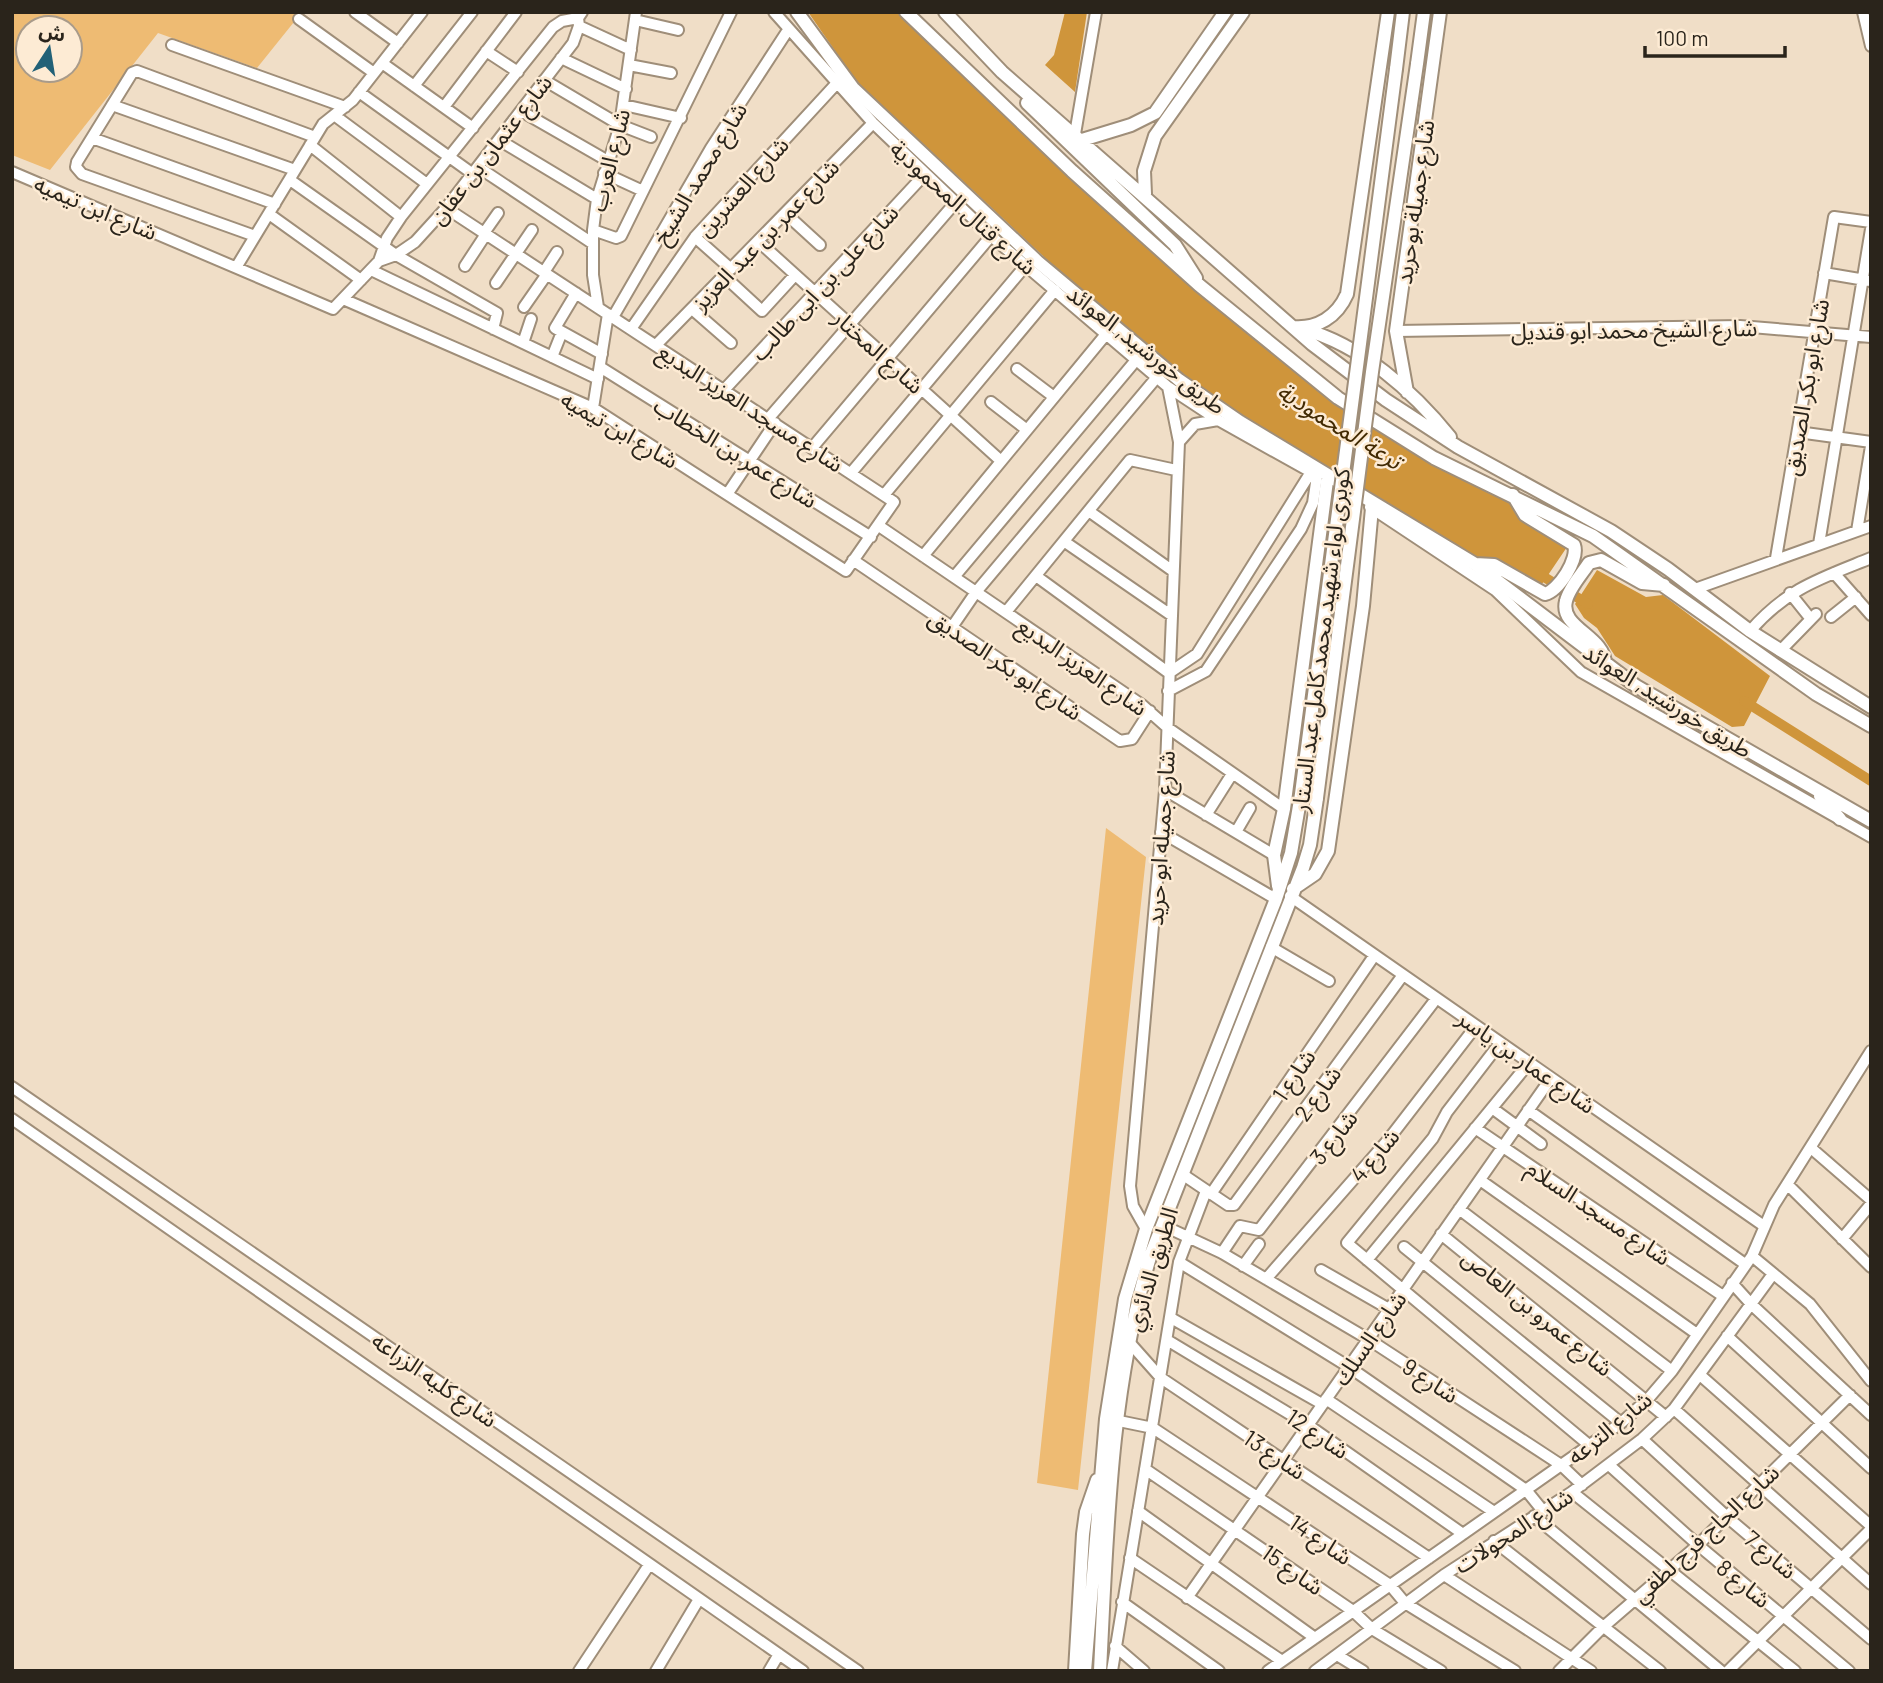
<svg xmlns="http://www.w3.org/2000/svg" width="1883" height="1683" font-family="Barlow,'Noto Sans Arabic',sans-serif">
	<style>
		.green { fill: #eebb73; fill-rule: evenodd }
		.water { fill: #cf953b }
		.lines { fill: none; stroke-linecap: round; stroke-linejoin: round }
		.canal { stroke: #cf953b; stroke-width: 10 }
		.minor-casing { stroke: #9f8e79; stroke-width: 14 }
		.major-casing { stroke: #9f8e79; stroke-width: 16 }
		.minor { stroke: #fff; stroke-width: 10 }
		.major { stroke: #fff; stroke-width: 12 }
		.major-bridge-casing { stroke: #9f8e79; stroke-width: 16; stroke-linecap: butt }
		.major-bridge { stroke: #fff; stroke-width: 12 }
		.labels { text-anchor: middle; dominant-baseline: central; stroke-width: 5; stroke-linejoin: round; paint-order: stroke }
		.street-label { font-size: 23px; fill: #2a241b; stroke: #fdebd4 }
		.water-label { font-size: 24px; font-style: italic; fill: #422a03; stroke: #fdebd4 }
	</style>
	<rect width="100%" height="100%" fill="#f0dec7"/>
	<!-- green -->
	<path class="green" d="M12 12H302L257 68 158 33 50 170 12 155ZM28 28H70V70H28Z
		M1106 828 1146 857 1078 1490 1037 1483Z"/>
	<!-- water -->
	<path class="water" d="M808 12H897L1055 163 1336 403 1422 458 1508 499 1519 517 1567 547 1540 587 1493 557 1474 558 1223 405 1170 364 1058 270 856 81Z
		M1065 12H1087L1075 92 1045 65 1054 55Z
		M1597 570 1646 597 1663 595 1770 676 1744 726 1732 727 1615 656 1597 628 1584 618 1575 604Z"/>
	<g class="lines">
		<!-- canal -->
		<path class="canal" d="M1536 572 1588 604
			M1744 701 1871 781"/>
		<defs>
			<path id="minor" d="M355 12 398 43
				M774 12 873 123 991 236 1168 387 1218 420 1311 472
				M1863 12 1871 46
				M299 19 374 73
				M635 20 678 30
				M579 26 631 50
				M172 45 345 107
				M486 51 518 72
				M561 58 626 89
				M382 63 473 128
				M629 65 671 73
				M544 80 620 125 651 137
				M414 86 472 12
				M359 92 473 174
				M112 105 295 170
				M624 105 681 118
				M444 107 516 12
				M521 111 608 161
				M334 115 427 184
				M1075 134 1096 12
				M92 138 275 204
				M499 140 597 199
				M310 145 401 217
				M478 167 592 243
				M12 172 333 309 379 261 396 255 415 242 446 208 573 43 579 26 578 18 582 12
				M604 173 643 191
				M290 180 396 255 497 313 493 329
				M785 213 820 245
				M269 214 361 280
				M593 230 616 238 621 236 731 12
				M484 233 498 213
				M255 236 82 174 76 167 77 162 132 73 137 71 315 137
				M695 237 731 269
				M758 241 1001 461
				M379 261 387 238 401 217 553 27 562 21 578 18
				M237 266 323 124 353 100 422 12
				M465 266 486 234
				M371 270 598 379
				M544 272 557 252
				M1824 273 1871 281
				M724 276 762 311 795 275
				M496 283 532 230
				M576 293 555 328 602 354
				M343 299 593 408 846 571 894 502 446 208
				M524 307 547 274
				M598 307 593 275V230L597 199 620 125 636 12
				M692 309 731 343
				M613 317 711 148 788 30
				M631 329 695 237 837 83
				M1396 331 1740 326 1871 337
				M523 343 531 319
				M656 345 873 123
				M552 357 562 332
				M600 367 871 537
				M1017 369 1054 397
				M724 390 925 174
				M991 402 1027 430
				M593 408 608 314
				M768 419 955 203
				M1798 432 1871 442
				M1179 442 1195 424 1218 420
				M812 448 991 236
				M851 473 1026 265
				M728 493 775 423
				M884 495 1055 290
				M1370 507 1495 590 1581 672 1871 837
				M1090 512 1173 571
				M879 526 1142 705 1168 728 1284 809
				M1857 531 1871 446
				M1065 542 1171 615
				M1819 544 1871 229
				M923 556 1107 333
				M1776 558 1834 217 1871 222
				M853 560 1120 741 1132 739 1150 711
				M1834 573 1871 615
				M1036 576 1169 673 1197 654 1311 472
				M954 577 1137 359
				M1695 589 1871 526
				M1790 593 1810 618
				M1006 612 1130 460 1176 470
				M1831 617 1856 597
				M952 627 976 592 1157 377
				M1750 631C1788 588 1819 579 1871 558
				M1780 651 1816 614
				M1168 691 1206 671 1301 529 1313 503 1317 476
				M1165 790 1274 855
				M1206 815 1232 774
				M1161 832 1276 899
				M1236 832 1250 808
				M1290 896 1764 1226
				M1271 947 1329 981
				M1500 1043 1447 1112 1433 1138 1347 1243 1589 1445
				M12 1087 858 1671
				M1492 1108 1541 1144
				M1528 1110 1745 1264
				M12 1119 803 1671
				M1475 1128 1723 1296
				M1811 1148 1871 1200
				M1182 1174 1228 1205H1234L1403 975
				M1480 1180 1697 1334
				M1788 1185 1871 1267
				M1211 1194 1374 956
				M1459 1209 1672 1371
				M1162 1225 1222 1253 1368 1339 1561 1465 1582 1485
				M1146 1229 1133 1206 1130 1186 1165 790 1179 442 1168 387
				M1441 1234 1666 1417
				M1842 1239 1871 1204
				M1404 1247 1621 1423
				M1222 1253 1240 1226 1259 1230 1436 999
				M1752 1256 1810 1304 1871 1381
				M1367 1260 1529 1063
				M1179 1262 1349 1367 1526 1490 1543 1511
				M1243 1266 1259 1244
				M1321 1270 1389 1309
				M1266 1279 1388 1140 1476 1026
				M1732 1283 1751 1304 1871 1415
				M1171 1318 1322 1404
				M1727 1336 1871 1468
				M1167 1340 1308 1425 1463 1534
				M1129 1342 1161 1378 1429 1558
				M1700 1375 1871 1526
				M1326 1399 1494 1512
				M1674 1409 1871 1584
				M1119 1421 1153 1428 1390 1585 1405 1603 1515 1671
				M1642 1439 1727 1517 1871 1639
				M1609 1465 1698 1545 1849 1671
				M1145 1469 1353 1611 1372 1629 1441 1671
				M1572 1492 1795 1671
				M1138 1511 1315 1638
				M1534 1516 1721 1671
				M1494 1541 1660 1671
				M1130 1558 1282 1661
				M1444 1575 1591 1671
				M1187 1598 1551 1078
				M1122 1602 1219 1671
				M1115 1646 1144 1671
				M1337 1655 1363 1671
				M579 1671 649 1565
				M656 1671 699 1599
				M769 1671 779 1654
				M1112 1671 1179 1262 1206 1191
				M1268 1671 1621 1423 1648 1399 1672 1371 1752 1256 1774 1205 1871 1051
				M1315 1671 1444 1575 1572 1492 1642 1439 1674 1409 1773 1274
				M1559 1671 1602 1628 1698 1545 1850 1395
				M1728 1671 1871 1529"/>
			<path id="major" d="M797 12 853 88 1038 262 1179 380 1240 422 1475 564 1636 686 1871 821
				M906 12 1072 171 1199 285 1338 398 1434 458 1593 536 1816 694 1871 726
				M945 12 1002 72 1312 344 1386 400 1458 447 1611 531 1668 569 1750 631 1871 707
				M1417 64 1424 12
				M1396 69 1403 12
				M1027 103 1175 245 1196 278
				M1082 140 1131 125 1155 113 1225 12
				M1145 194 1144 171 1155 136 1243 12
				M1293 327C1317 329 1337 317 1347 294L1388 12
				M1303 329C1361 345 1413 391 1450 437
				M1407 392 1396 331 1440 12
				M1475 564 1494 565 1545 594C1559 590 1579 559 1574 545L1525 515 1513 495
				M1605 664C1605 636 1559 628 1566 601 1569 588 1582 574 1589 563L1601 560 1642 583 1664 585
				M1820 796 1840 819
				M1278 886 1274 855 1284 809 1327 481
				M1293 889 1315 874 1328 851 1363 606 1372 508
				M1075 1671 1083 1534 1086 1512 1097 1480
				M1085 1671 1106 1419 1125 1299 1146 1229 1276 899 1291 853 1301 794
				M1100 1671C1107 1532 1110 1387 1151 1254L1303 868 1310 845 1317 798"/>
		</defs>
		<!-- minor casing -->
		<use href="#minor" class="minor-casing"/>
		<!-- major casing -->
		<use href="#major" class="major-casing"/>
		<!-- minor -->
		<use href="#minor" class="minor"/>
		<!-- major -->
		<use href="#major" class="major"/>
		<defs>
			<path id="major-bridge" d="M1301 794 1396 69
				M1317 798 1372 372 1417 64"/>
		</defs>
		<!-- major-bridge casing -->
		<use href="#major-bridge" class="major-bridge-casing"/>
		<!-- major-bridge -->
		<use href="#major-bridge" class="major-bridge"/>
	</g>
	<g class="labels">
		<!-- street labels -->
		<g class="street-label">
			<text transform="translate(490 149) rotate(-52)">شارع عثمان بن عفان</text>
			<text transform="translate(609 160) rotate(-76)">شارع العرب</text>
			<text transform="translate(699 173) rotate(-59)">شارع محمد الشيخ</text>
			<text transform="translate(742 186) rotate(-48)">شارع العشرين</text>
			<text transform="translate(1414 202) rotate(-82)">شارع جميلة بوحريد</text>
			<text transform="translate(96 207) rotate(23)">شارع ابن تيميه</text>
			<text transform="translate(964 207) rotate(42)">شارع قنال المحمودية</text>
			<text transform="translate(765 234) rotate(-46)">شارع عمر بن عبد العزيز</text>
			<text transform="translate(824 282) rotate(-47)">شارع على بن ابى طالب</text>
			<text transform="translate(1634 329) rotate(-1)">شارع الشيخ محمد ابو قنديل</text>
			<text transform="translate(1147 349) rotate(38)">طريق خورشيد, العوائد</text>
			<text transform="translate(879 351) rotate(42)">شارع المختار</text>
			<text transform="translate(1805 387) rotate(-80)">شارع ابو بكر الصديق</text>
			<text transform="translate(751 407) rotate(33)">شارع مسجد العزيز البديع</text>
			<text transform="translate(620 429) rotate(30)">شارع ابن تيميه</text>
			<text transform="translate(736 452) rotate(32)">شارع عمر بن الخطاب</text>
			<text transform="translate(1320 640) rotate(-83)">كوبرى لواء شهيد محمد كامل عبد الستار</text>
			<text transform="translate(1006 664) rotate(34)">شارع ابو بكر الصديق</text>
			<text transform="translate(1083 666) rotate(35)">شارع العزيز البديع</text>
			<text transform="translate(1668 700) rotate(32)">طريق خورشيد, العوائد</text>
			<text transform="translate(1160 838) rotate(-86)">شارع جميله ابو حريد</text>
			<text transform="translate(1527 1061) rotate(35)">شارع عمار بن ياسر</text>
			<text transform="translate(1293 1075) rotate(-56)">شارع 1</text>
			<text transform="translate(1317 1093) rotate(-54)">شارع 2</text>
			<text transform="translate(1333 1137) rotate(-52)">شارع 3</text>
			<text transform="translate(1374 1155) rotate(-50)">شارع 4</text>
			<text transform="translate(1599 1212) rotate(34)">شارع مسجد السلام</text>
			<text transform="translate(1151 1269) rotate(-73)">الطريق الدائري</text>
			<text transform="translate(1538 1312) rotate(39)">شارع عمرو بن العاص</text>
			<text transform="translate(1369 1338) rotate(-55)">شارع السلك</text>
			<text transform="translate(435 1379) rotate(35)">شارع كليه الزراعه</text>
			<text transform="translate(1431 1380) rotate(33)">شارع 9</text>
			<text transform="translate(1609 1427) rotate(-39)">شارع الترعه</text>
			<text transform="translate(1318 1433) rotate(34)">شارع 12</text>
			<text transform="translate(1275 1454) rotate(34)">شارع 13</text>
			<text transform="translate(1513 1530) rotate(-33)">شارع المحولات</text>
			<text transform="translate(1705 1533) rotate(-43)">شارع الحاج فرج لطفي</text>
			<text transform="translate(1321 1539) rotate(34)">شارع 14</text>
			<text transform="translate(1771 1554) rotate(40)">شارع 7</text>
			<text transform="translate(1293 1569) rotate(35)">شارع 15</text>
			<text transform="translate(1744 1583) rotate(39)">شارع 8</text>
		</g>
		<!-- water labels -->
		<g class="water-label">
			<text transform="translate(1340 425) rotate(32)">ترعة المحمودية</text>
		</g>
	</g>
	<!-- border -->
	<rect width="1883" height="1683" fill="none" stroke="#2a241b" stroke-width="28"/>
	<!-- north arrow -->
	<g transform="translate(49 49) rotate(12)"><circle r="33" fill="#fdebd4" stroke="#a99b8a" stroke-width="2"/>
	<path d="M0-5L12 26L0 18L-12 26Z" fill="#226177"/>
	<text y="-10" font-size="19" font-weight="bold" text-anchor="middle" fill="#2a241b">ش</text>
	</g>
	<!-- scale -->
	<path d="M1645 46v10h140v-10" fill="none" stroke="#2a241b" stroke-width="3.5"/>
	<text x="1656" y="46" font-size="21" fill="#2a241b" stroke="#fdebd4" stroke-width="5" paint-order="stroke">100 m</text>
</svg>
